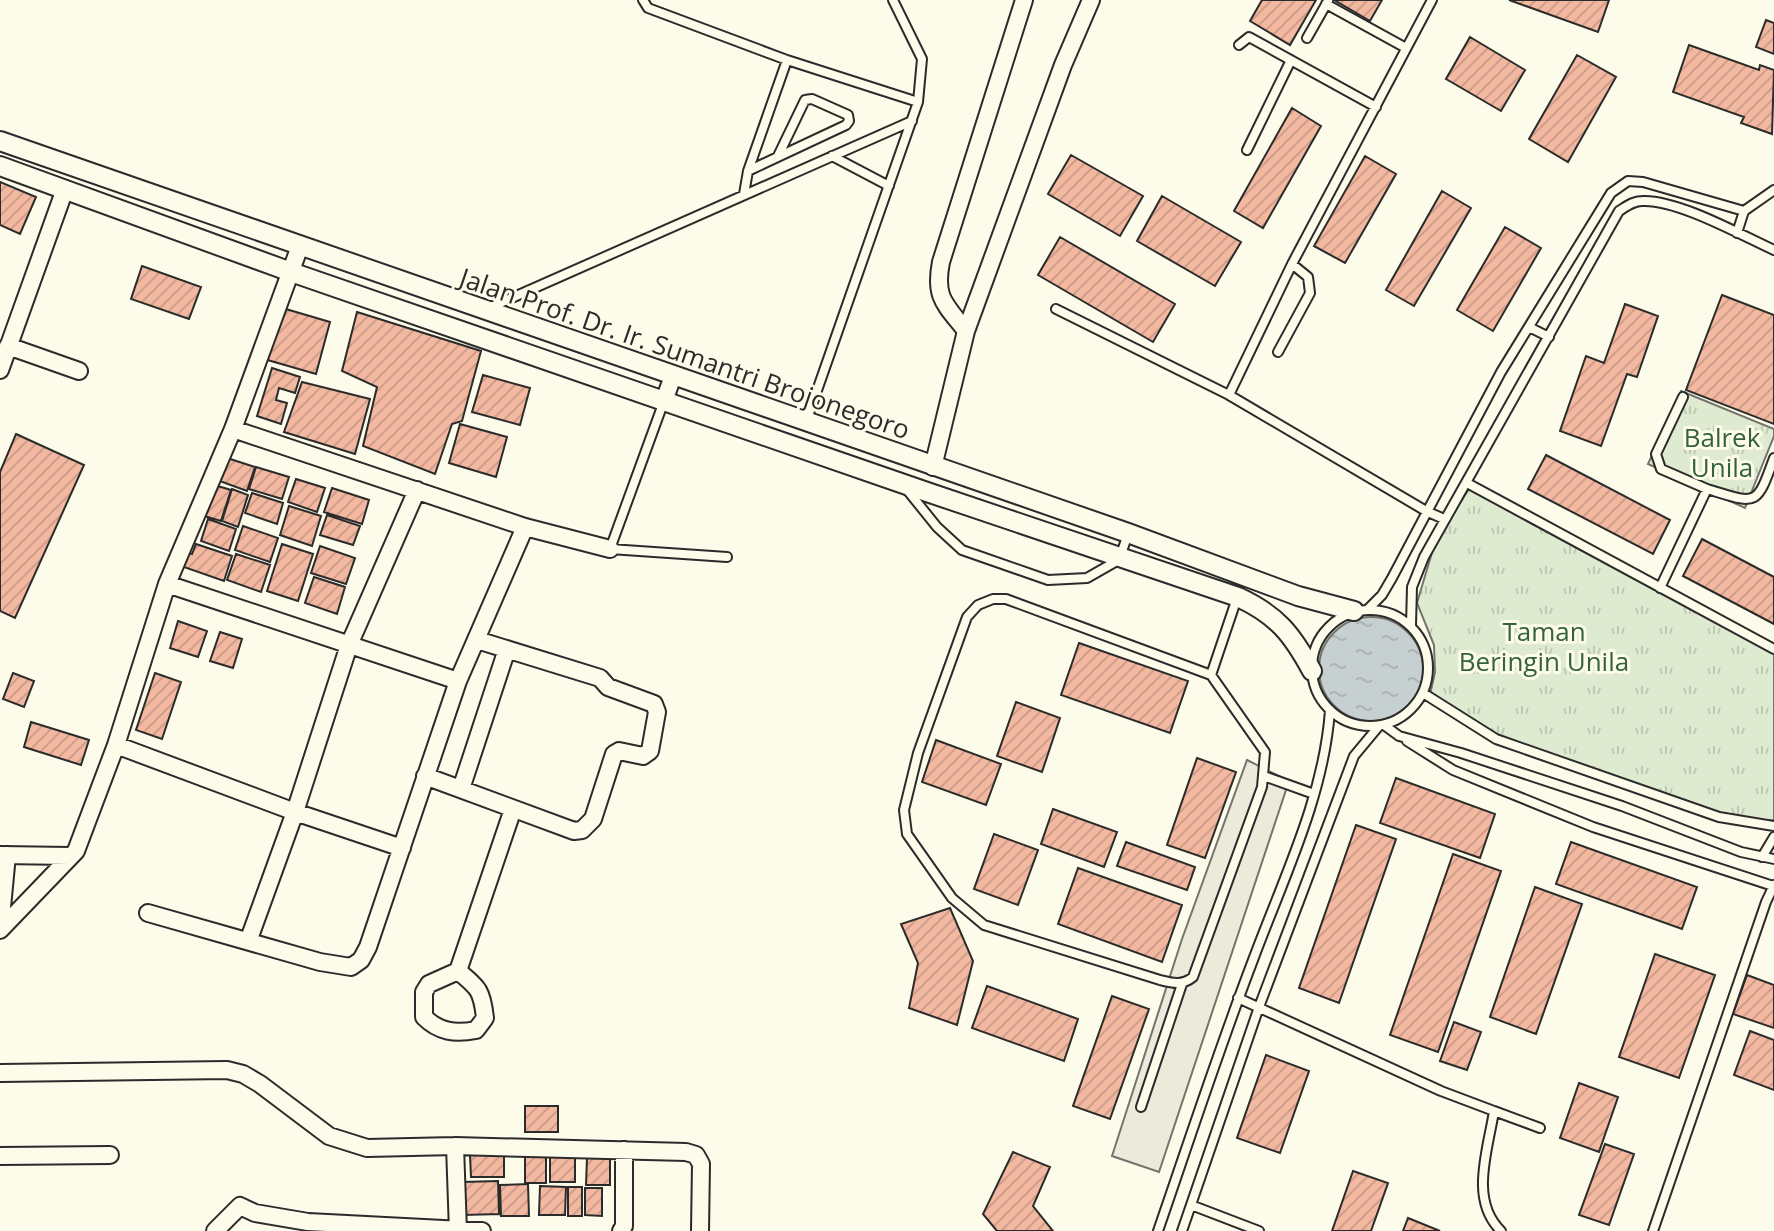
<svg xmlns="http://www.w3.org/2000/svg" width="1774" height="1231" font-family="'Open Sans',sans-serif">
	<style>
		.park { fill: url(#park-tufts); stroke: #74746e; stroke-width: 2 }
		.parking { fill: #eceadb; stroke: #74746e; stroke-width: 2 }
		.water { fill: url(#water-ripples); stroke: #74746e; stroke-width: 2 }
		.building { fill: url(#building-hatch); stroke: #2b2b2b; stroke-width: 2 }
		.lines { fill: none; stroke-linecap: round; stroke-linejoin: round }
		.service-casing { stroke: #2b2b2b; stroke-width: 12 }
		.minor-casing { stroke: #2b2b2b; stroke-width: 20 }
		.tertiary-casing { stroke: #2b2b2b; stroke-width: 22 }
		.service { stroke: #fdfbea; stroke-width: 8 }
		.minor { stroke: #fdfbea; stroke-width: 16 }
		.tertiary { stroke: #fdfbea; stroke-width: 18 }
		.labels { text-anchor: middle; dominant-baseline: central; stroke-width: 6; stroke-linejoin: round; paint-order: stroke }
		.street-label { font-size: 26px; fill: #2b2b2b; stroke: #fdfbea }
		.park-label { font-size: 26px; fill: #34623c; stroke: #fdfbea }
	</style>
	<defs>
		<pattern id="park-tufts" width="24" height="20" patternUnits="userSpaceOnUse" patternTransform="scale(2)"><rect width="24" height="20" fill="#deebd1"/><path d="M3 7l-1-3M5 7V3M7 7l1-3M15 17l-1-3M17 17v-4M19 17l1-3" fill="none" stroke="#bfcab4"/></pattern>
		<pattern id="water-ripples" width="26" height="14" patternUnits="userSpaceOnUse" patternTransform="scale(2)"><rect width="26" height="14" fill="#c7d0d0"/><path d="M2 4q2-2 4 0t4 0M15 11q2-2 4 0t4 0" fill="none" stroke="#abb3b3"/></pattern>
		<pattern id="building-hatch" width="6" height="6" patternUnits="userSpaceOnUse" patternTransform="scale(2)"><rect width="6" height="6" fill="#f2b8a0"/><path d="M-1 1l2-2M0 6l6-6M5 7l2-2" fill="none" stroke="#d09e8a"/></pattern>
	</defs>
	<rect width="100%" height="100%" fill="#fdfbea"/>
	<!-- park -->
	<path class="park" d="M1681 391 1774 429V436L1745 508 1648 464Z
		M1469 489 1774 650V820L1760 822 1718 815 1498 739 1430 695 1435 672 1434 645 1417 603 1436 539Z"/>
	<!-- parking -->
	<path class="parking" d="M1247 760 1289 781 1159 1172 1112 1156 1182 939Z"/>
	<!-- water -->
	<path class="water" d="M1319 669a52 52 0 1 1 104 0a52 52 0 1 1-104 0Z"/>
	<!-- building -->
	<path class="building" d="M1262 0H1316L1290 45 1250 21Z
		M1334 0H1382L1370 21Z
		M1509 0H1609L1598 32Z
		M1766 20 1774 23V54L1756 47Z
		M1470 37 1525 70 1501 111 1446 79Z
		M1689 45 1759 70 1760 65 1774 70 1772 134 1741 123 1744 117 1673 92Z
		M1577 55 1616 77 1568 162 1529 139Z
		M1292 108 1321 126 1263 228 1234 211Z
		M1071 155 1143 196 1120 236 1048 194Z
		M1365 156 1396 174 1345 263 1314 246Z
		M0 182 36 197 20 234 0 225Z
		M1442 191 1471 208 1414 306 1386 290Z
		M1162 196 1241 242 1215 286 1137 241Z
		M1505 227 1541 248 1493 331 1457 310Z
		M1060 237 1175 304 1153 342 1038 275Z
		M142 266 201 287 189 319 131 299Z
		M1722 295 1774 315V424L1686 390Z
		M1625 304 1658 316 1637 377 1627 374 1601 446 1560 431 1586 356 1604 363Z
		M279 307 330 322 316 374 264 359Z
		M357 312 481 351 462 421 452 424 435 474 363 446 377 387 342 371Z
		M272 368 300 377 295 393 279 388 276 400 287 403 281 424 257 416Z
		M483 375 530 388 520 425 472 412Z
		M302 382 370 399 355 454 284 432Z
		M460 424 507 437 496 477 449 463Z
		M16 434 84 465 15 618 0 611V472Z
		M1546 455 1670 520 1653 554 1528 489Z
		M224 457 255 467 247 491 214 479Z
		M256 467 289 477 282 499 249 489Z
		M296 479 325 488 317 512 288 502Z
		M211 484 231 490 221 521 201 515Z
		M332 488 369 500 362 524 324 512Z
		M232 489 248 495 238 527 222 521Z
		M252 493 283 503 277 524 245 513Z
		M289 506 321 516 312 546 280 535Z
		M327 515 360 526 353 545 320 535Z
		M208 519 236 529 229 551 201 541Z
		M243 526 278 538 270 562 235 550Z
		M1702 539 1774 577V624L1683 576Z
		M196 544 232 556 224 581 178 565 183 551 192 554Z
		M282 544 313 554 298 601 267 591Z
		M320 546 355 558 346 584 311 573Z
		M236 554 270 565 261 592 227 580Z
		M314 577 345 587 337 614 305 603Z
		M178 621 207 631 198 657 170 648Z
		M220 632 242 639 233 668 210 661Z
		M1079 643 1188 681 1170 733 1061 695Z
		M13 673 34 681 24 707 3 699Z
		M155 673 181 682 162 739 136 730Z
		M1016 702 1060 718 1042 772 997 756Z
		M31 722 89 740 81 765 24 747Z
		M936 740 1001 764 986 805 922 782Z
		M1197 758 1236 772 1205 858 1167 845Z
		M1396 778 1495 814 1480 858 1380 823Z
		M1053 809 1117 832 1104 867 1041 844Z
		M1356 825 1396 839 1339 1003 1299 988Z
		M994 834 1038 850 1018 905 974 889Z
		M1126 842 1195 867 1187 890 1117 866Z
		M1571 842 1697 887 1682 929 1556 884Z
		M1453 854 1501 871 1438 1052 1390 1035Z
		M1078 868 1182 905 1162 962 1058 924Z
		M1535 887 1582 904 1536 1034 1490 1017Z
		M950 908 973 961 957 1025 909 1008 918 963 901 924Z
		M1655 954 1715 975 1679 1078 1619 1057Z
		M1747 975 1774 985V1028L1733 1014Z
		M987 986 1078 1019 1064 1061 972 1028Z
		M1112 996 1149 1009 1110 1119 1073 1106Z
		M1454 1022 1481 1032 1467 1070 1440 1061Z
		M1750 1031 1774 1040V1090L1734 1075Z
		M1266 1055 1309 1071 1280 1153 1237 1138Z
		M1579 1083 1618 1097 1599 1152 1560 1138Z
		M525 1106H558V1132H525Z
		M1605 1144 1634 1154 1609 1225 1579 1215Z
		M1013 1152 1050 1167 1033 1206 1053 1231H997L983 1214Z
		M504 1154V1177H471L470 1155Z
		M550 1155H575V1182H550Z
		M525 1157H546V1183H525Z
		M587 1158H610V1185H586Z
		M1353 1171 1388 1183 1371 1231H1332Z
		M498 1181 499 1214 463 1215 462 1182Z
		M528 1184 529 1216H501L500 1185Z
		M540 1186 566 1187 565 1215H539Z
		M568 1187H582V1216H568Z
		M585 1188H602V1216L585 1215Z
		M1408 1218 1440 1231H1403Z"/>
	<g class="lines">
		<defs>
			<path id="service" d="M643 0 648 8 787 60 918 102
				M1432 0 1292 264 1229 395 1426 511 1444 519
				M1326 4 1406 48
				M1307 38 1328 1
				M1239 45 1249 37 1376 107
				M1247 150 1291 60
				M832 156 889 186
				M748 171 846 125 849 121 848 115 812 99 805 100 778 156
				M744 194 748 171 787 60
				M1737 233 1744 211
				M489 308 912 121
				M1056 309 1229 395
				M1529 327 1549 337
				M1278 352 1310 293 1308 277 1292 264
				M1683 397 1656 454 1661 469 1707 489
				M664 401 610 549 727 557
				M806 422 918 102 922 59 893 0
				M1467 483 1774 649
				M908 491 937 527 962 550 1048 580 1087 578 1115 562 1120 557 1128 534
				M1660 588 1707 489C1757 504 1756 508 1774 458
				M993 599H1006L1211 675 1265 752 1262 787 1193 977C1182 986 1172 983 1160 980L984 925 952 898 907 834 904 810 918 753 967 617 978 605Z
				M1368 609 1382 595 1392 578 1501 372 1611 193 1628 181 1643 182 1744 211 1774 190
				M1312 668a58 58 0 1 1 116 0a58 58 0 1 1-116 0Z
				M1411 625 1412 587 1424 557 1619 211C1627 206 1633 201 1642 201 1677 199 1741 235 1774 250
				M1211 675 1237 598
				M1423 693 1496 739 1719 817 1774 826
				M1384 725 1399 736 1461 753 1622 806 1741 852 1774 859
				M1407 741 1453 770 1593 827 1773 886
				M1264 776 1314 794
				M1762 857 1774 837
				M1238 998 1441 1091 1494 1111C1488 1150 1469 1200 1501 1231
				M1141 1107 1182 984
				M1494 1111 1540 1128
				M1191 1205 1259 1231
				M1158 1231C1189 1141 1219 1049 1253 960 1283 879 1324 797 1330 710
				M1182 1231 1259 1007 1354 756 1379 726
				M1653 1231 1766 902 1774 885"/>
			<path id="minor" d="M966 331C945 304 934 298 941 262L1024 0
				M8 346 79 371
				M0 370 65 189
				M664 401 673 376
				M233 429 525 527 610 549
				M933 467 966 331 1063 65 1091 0
				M167 584 458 681
				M116 745 295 812 402 848
				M425 776 574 831 582 830 593 819 614 754 619 751 643 756 650 751 657 712 654 704 608 687 600 678 477 640
				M461 789 507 649
				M0 855 70 856
				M148 913 320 962 351 967 361 960 368 947 458 681 525 527
				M0 928 7 855
				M0 930 76 851 116 745 167 584 233 429 300 246
				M249 939 295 812 349 645 417 490
				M458 971 429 984 424 992V1017C439 1032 455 1034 476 1030L485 1018C482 991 479 988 458 971L513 809
				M0 1073 227 1070 243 1074 260 1084 329 1136 367 1148 455 1146 686 1152 696 1155 701 1164 700 1231
				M455 1146 458 1231
				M0 1156 110 1155
				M215 1231 240 1206 255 1213 308 1222 482 1231
				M621 1231 624 1226V1150"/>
			<path id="tertiary" d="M0 141 1128 533 1298 596 1354 611
				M0 166 291 272 927 492 1238 597C1277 615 1292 634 1312 671"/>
		</defs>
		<!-- service casing -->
		<use href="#service" class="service-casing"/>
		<!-- minor casing -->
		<use href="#minor" class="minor-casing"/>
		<!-- tertiary casing -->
		<use href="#tertiary" class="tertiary-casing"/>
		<!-- service -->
		<use href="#service" class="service"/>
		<!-- minor -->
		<use href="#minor" class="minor"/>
		<!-- tertiary -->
		<use href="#tertiary" class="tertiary"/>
	</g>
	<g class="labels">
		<!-- street labels -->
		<g class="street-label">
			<text transform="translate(685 353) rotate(19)">Jalan Prof. Dr. Ir. Sumantri Brojonegoro</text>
		</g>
		<!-- park labels -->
		<g class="park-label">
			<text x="1722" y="437">Balrek<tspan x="1722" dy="30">Unila</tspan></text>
			<text x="1544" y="631">Taman<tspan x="1544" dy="30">Beringin Unila</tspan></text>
		</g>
	</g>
</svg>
